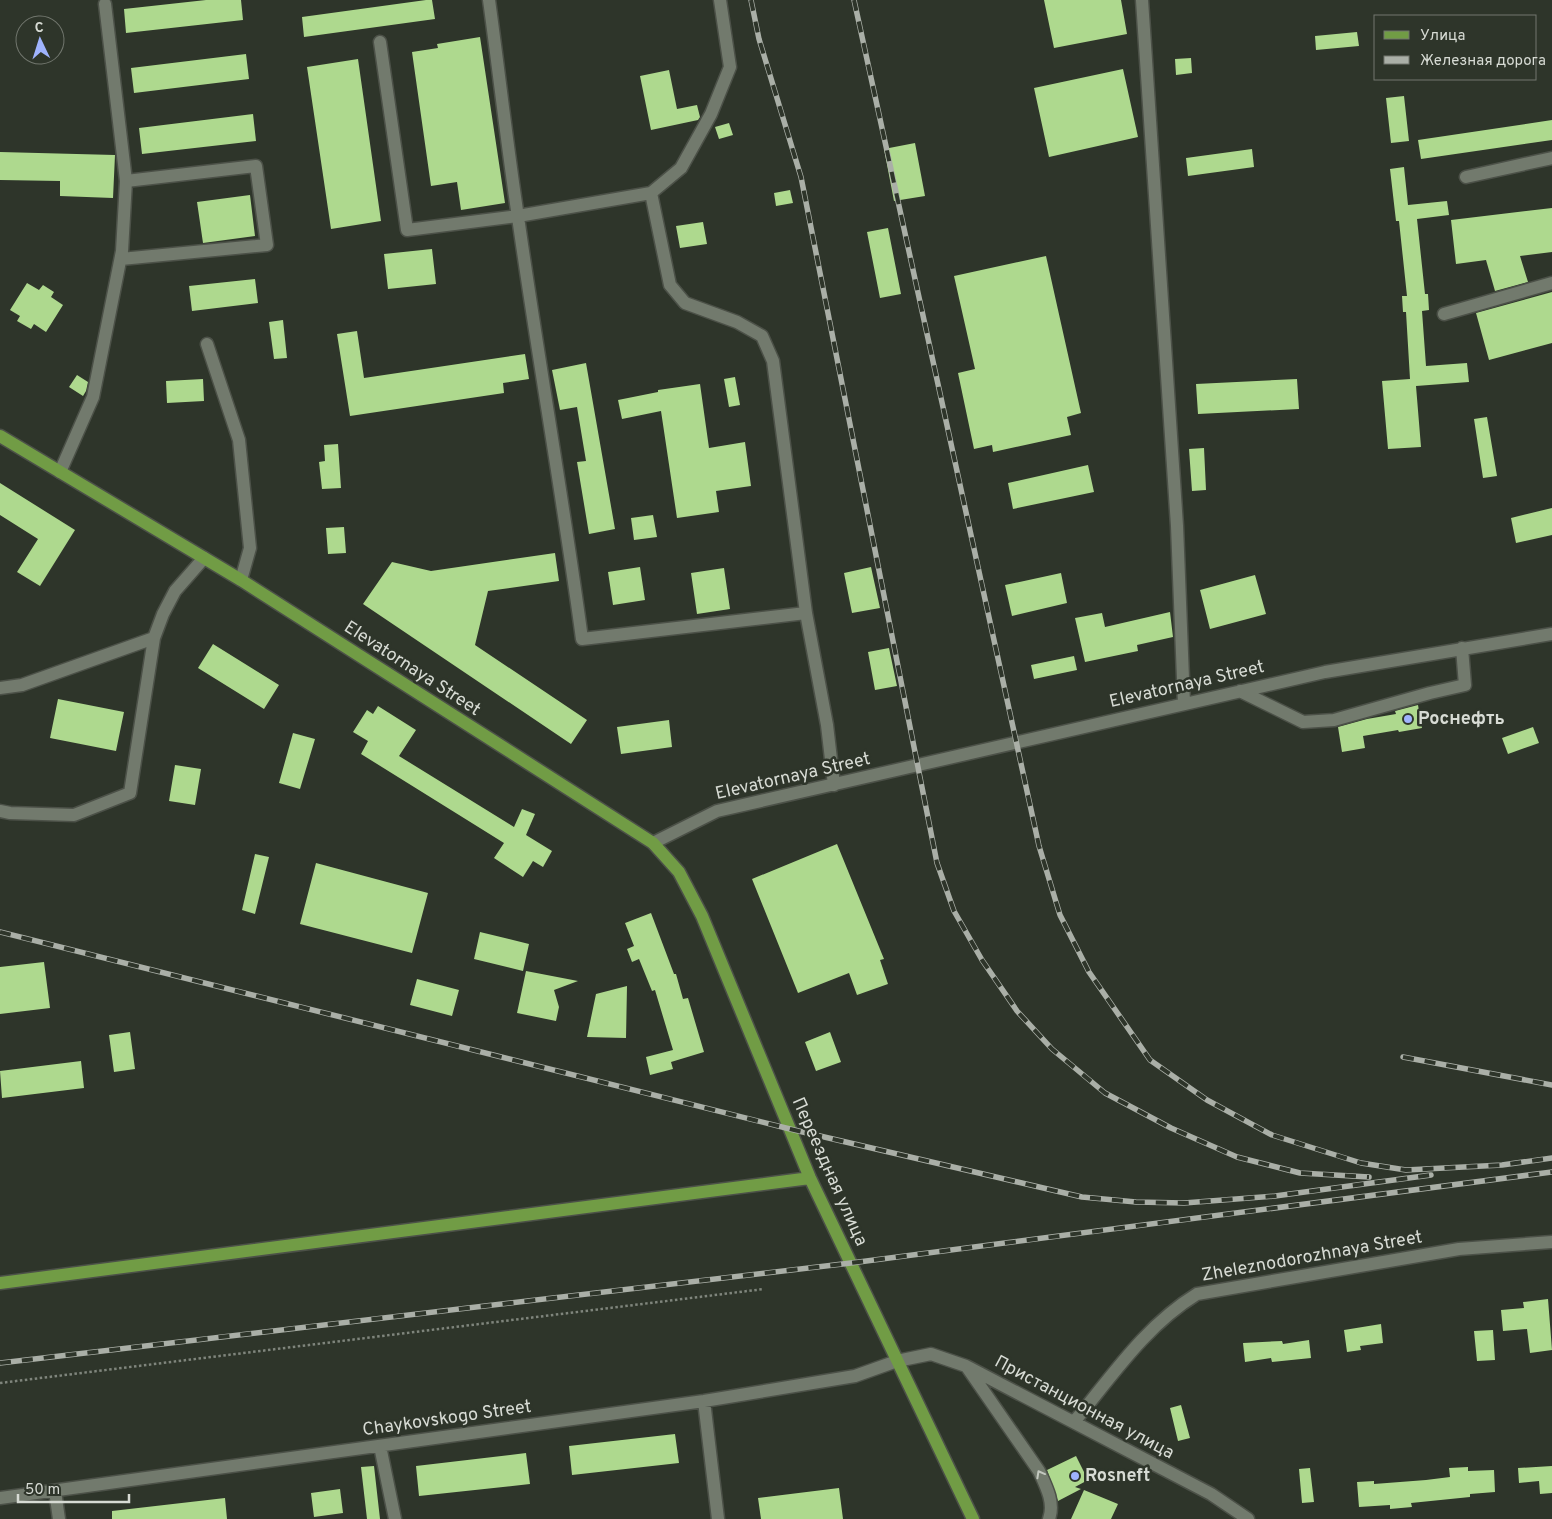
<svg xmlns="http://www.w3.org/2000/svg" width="1552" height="1519" font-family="Overpass,sans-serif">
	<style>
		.building { fill: #aed98e }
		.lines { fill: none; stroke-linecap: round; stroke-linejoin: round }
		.minor-casing { stroke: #4c5148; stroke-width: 15 }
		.major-casing { stroke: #4c5148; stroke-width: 15 }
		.path { stroke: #7f857c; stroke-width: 2.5; stroke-dasharray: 2.5 2.5; stroke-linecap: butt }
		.minor { stroke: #727a6d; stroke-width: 12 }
		.major { stroke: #719c45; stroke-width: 12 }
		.rail-casing { stroke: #aaafa7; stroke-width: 5.5 }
		.rail { stroke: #2e352a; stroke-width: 4; stroke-dasharray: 11; stroke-linecap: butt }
		.oneway { stroke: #c3c8bf }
		.poi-dot { fill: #9fb3fd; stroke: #2e352a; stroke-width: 2 }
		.labels { text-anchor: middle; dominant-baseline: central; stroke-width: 5; stroke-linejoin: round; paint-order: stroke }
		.street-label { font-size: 18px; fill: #d7dbd4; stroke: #2e352a }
		.poi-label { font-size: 18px; font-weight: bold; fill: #d7dbd4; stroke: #2e352a; text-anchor: start }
	</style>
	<rect width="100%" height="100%" fill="#2e352a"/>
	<!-- building -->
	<path class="building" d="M206 0H241L243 20 126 33 124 9Z
		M426 0H432L435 19 304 37 302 17Z
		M1044 0H1121L1127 34 1054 48Z
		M1357 32 1359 46 1316 50 1315 36Z
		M480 37 505 203 461 210 457 182 431 186 412 52 438 48 437 44Z
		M246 54 249 79 134 93 131 68Z
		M1191 58 1192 73 1176 75 1175 59Z
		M358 59 381 221 331 229 307 67Z
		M1123 69 1138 137 1049 157 1034 88Z
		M669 70 677 109 697 105 700 117 698 120 651 130 640 76Z
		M1404 96 1409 141 1391 143 1386 98Z
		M253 114 256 141 142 154 139 128Z
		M1552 120V140L1421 159 1418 140Z
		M729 123 733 135 719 139 715 127Z
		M915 143 925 196 894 201 884 149Z
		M1252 149 1254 167 1188 176 1186 158Z
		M0 152 115 155 113 198 60 196V181L0 180Z
		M1404 167 1408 205 1447 201 1449 215 1417 219 1425 294H1428L1429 310 1422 311 1426 366 1467 363 1469 382 1416 386 1421 447 1388 449 1382 381 1410 379 1406 312H1403L1402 296H1407L1399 221H1396L1390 169Z
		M790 190 793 203 776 206 774 193Z
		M250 195 255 236 203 243 197 202Z
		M1552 208V252L1520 256 1528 282 1495 291 1486 260 1456 264 1451 220Z
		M703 222 707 244 680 248 676 226Z
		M888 228 901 294 880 298 867 232Z
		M432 249 436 284 388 289 384 254Z
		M1046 256 1081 413 1067 417 1071 435 993 452 992 445 974 449 958 373 975 369 954 276Z
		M255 279 258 303 192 311 189 286Z
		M27 283 39 290 43 285 54 292 51 297 63 305 46 332 34 324 31 329 17 321 20 316 10 310Z
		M1552 292V343L1489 360 1476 313Z
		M283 320 287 358 274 359 269 322Z
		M357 331 364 378 525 354 529 379 503 383 504 393 350 416 337 334Z
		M586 363 615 529 589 534 577 462 586 461 577 407 560 410 552 370Z
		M77 375 88 382 86 391 83 396 69 387Z
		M735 377 740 405 729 407 724 379Z
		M203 379 204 401 167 403 166 381Z
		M1297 379 1299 409 1198 414 1196 384Z
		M700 384 709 448 745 442 751 486 716 491 719 512 677 518 661 411 622 419 618 400 658 392V390Z
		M1487 417 1497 476 1483 478 1474 419Z
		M338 444 341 488 322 489 319 462 325 461 324 445Z
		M1204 448 1206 490 1192 491 1189 449Z
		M1088 465 1094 492 1013 509 1008 483Z
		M0 483 75 530 40 586 17 572 38 539 0 515Z
		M1552 508V535L1516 543 1511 518Z
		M653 515 657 537 634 540 631 518Z
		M344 527 346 553 328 554 326 528Z
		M555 553 559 581 488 591 475 645 587 720 571 744 363 604 392 562 431 571Z
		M640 567 645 600 613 605 608 572Z
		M871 567 880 608 852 613 844 573Z
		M724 568 730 609 697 614 691 573Z
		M1061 573 1067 603 1012 616 1005 585Z
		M1255 575 1266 614 1210 629 1200 590Z
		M1170 612 1173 637 1137 645 1138 651 1085 662 1075 618 1102 613 1105 627Z
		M213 644 279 685 264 709 198 668Z
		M889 648 897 686 875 690 868 652Z
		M1074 656 1077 670 1034 679 1031 665Z
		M58 699 124 712 116 751 50 738Z
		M1418 705 1422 728 1399 732 1398 730 1363 736 1365 748 1342 752 1338 727 1367 719 1396 714 1395 711Z
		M378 706 416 730 399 756 514 827 522 809 535 814 526 835 552 851 543 867 533 861 523 877 494 858 504 843 361 754 368 741 353 732 367 710 373 714Z
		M669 720 672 747 621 754 617 727Z
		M1533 727 1539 743 1508 754 1502 738Z
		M293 733 315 739 300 789 279 783Z
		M175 765 201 769 195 805 169 801Z
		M837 844 884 959 880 960 888 984 857 995 849 973 798 993 752 879Z
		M255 854 269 857 255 914 242 910Z
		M316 863 428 893 412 953 300 924Z
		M651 913 674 974H676L683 999 688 998 704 1052 671 1062 673 1069 650 1075 646 1057 673 1050 655 990 652 991 639 959 632 962 627 949 634 946 625 923Z
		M480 932 529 944 523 971 474 959Z
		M44 962 50 1008 0 1014V967Z
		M526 971 578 981 554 990 559 1007 556 1021 517 1013Z
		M417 979 459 990 452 1016 410 1005Z
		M627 986 626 1038 587 1037 596 994Z
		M130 1032 135 1069 114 1072 109 1035Z
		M830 1032 841 1062 816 1071 805 1042Z
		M81 1061 84 1088 2 1098 0 1071Z
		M1548 1299 1552 1350 1530 1353 1527 1329 1503 1331 1501 1310 1524 1308 1523 1302Z
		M1381 1324 1383 1343 1360 1346 1361 1350 1347 1352 1344 1330Z
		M1493 1330 1495 1360 1477 1361 1474 1331Z
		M1309 1340 1311 1358 1272 1362 1271 1358 1245 1362 1243 1343 1282 1341 1283 1344Z
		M1181 1405 1190 1438 1178 1441 1170 1408Z
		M675 1434 679 1463 572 1475 569 1446Z
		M526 1453 530 1484 419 1496 416 1466Z
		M1076 1456 1088 1480 1075 1487 1081 1489 1058 1501 1047 1470Z
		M374 1466 380 1519H367L361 1467Z
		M1552 1466V1493L1540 1494 1539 1481 1519 1483 1518 1468Z
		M1468 1467V1471L1494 1470 1495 1492 1470 1494V1497L1411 1503 1412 1507 1390 1509V1505L1359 1507 1357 1482 1374 1481V1484L1426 1480 1450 1477 1449 1468Z
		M1310 1468 1314 1502 1302 1503 1299 1469Z
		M839 1488 843 1519H761L758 1498Z
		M340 1489 343 1513 314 1517 311 1493Z
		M1084 1490 1118 1504 1111 1519H1071Z
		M225 1498 227 1519H112V1511Z"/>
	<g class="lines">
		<defs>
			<path id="minor" d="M489 0C499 72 507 145 518 217 538 358 563 498 582 639L806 613
				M1142 0 1177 526 1184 704
				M380 42 407 230 518 216 651 193 681 168 711 114 730 67 720 0
				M1466 177 1552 158
				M651 193 670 285 685 303 737 322 762 336 773 361 806 613 827 725 834 785
				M121 259 267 245 256 166 126 181
				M1444 314 1552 283
				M207 344 239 440 250 548 241 580
				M60 472 93 397 122 251 126 181 105 4
				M0 688 22 685 154 638
				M1240 691 1303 722 1334 720 1430 693 1465 685 1462 648
				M0 811 10 813 74 815 130 793 154 638 163 614 175 591 204 558
				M653 843 717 811 1325 672 1552 634
				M967 1367 1039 1471C1046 1486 1055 1503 1049 1519
				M704 1401 718 1519
				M1074 1422C1112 1376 1145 1326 1197 1294L1459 1249 1552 1242
				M380 1446 395 1519
				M55 1491 59 1519
				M0 1498 704 1401 855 1376 897 1361 931 1354 966 1366 1211 1494 1248 1519"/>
			<path id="major" d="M0 436 241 580 653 843 679 872 702 916 810 1178 973 1519
				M0 1283 810 1178"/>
		</defs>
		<!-- minor casing -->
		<use href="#minor" class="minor-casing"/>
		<!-- major casing -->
		<use href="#major" class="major-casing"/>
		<!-- path -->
		<path class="path" d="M0 1383 764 1289"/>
		<!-- minor -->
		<use href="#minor" class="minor"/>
		<!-- major -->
		<use href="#major" class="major"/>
		<defs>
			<path id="rail" d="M751 0 759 39 801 177 937 863 954 911 982 960 1017 1011 1052 1049 1105 1093 1171 1128 1237 1157 1300 1173 1369 1177
				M854 0 1039 846 1060 915 1089 972 1150 1060 1207 1100 1272 1135 1361 1163 1406 1170 1502 1165 1552 1158
				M0 932 790 1129 1082 1197 1136 1202 1184 1203 1275 1196 1431 1175
				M1403 1057 1552 1085
				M0 1363 851 1263 1552 1172"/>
		</defs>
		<!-- rail casing -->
		<use href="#rail" class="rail-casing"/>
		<!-- rail -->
		<use href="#rail" class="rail"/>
	</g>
	<!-- one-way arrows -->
	<defs><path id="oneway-chevron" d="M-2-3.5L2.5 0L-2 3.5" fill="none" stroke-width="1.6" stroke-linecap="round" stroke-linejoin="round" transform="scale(1.25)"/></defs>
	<use class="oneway" href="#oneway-chevron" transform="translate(1040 1474) rotate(-119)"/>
	<!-- markers -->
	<g class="poi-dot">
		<circle cx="1408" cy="719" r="5"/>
		<circle cx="1075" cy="1476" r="5"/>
	</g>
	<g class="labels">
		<!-- street labels -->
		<g class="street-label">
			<text transform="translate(412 669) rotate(33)">Elevatornaya Street</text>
			<text transform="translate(1187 685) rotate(-13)">Elevatornaya Street</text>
			<text transform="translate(793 777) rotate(-13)">Elevatornaya Street</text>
			<text transform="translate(829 1172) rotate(66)">Переездная улица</text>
			<text transform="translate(1312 1257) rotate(-10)">Zheleznodorozhnaya Street</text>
			<text transform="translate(1084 1408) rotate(28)">Пристанционная улица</text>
			<text transform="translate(447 1419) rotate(-8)">Chaykovskogo Street</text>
		</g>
		<!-- poi labels -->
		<g class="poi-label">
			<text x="1418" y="719">Роснефть</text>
			<text x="1085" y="1476">Rosneft</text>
		</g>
	</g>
	<!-- legend -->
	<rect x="1374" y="15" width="162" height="65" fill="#2e352a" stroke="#72776e"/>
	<rect x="1384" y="31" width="25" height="8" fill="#719c45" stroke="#72776e"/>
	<text x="1420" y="40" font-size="15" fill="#d7dbd4">Улица</text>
	<rect x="1384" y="56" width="25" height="8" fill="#aaafa7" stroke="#72776e"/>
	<text x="1420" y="65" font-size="15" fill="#d7dbd4">Железная дорога</text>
	<!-- north arrow -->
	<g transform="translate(40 40) rotate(356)"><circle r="24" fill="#2e352a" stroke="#72776e"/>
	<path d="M0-4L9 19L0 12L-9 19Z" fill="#9fb3fd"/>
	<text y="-8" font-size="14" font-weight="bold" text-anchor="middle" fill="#d7dbd4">С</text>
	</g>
	<!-- scale -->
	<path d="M18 1494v8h111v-8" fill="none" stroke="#d7dbd4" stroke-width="2.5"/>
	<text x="25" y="1494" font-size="15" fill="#d7dbd4" stroke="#2e352a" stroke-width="4" paint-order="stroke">50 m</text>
</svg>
